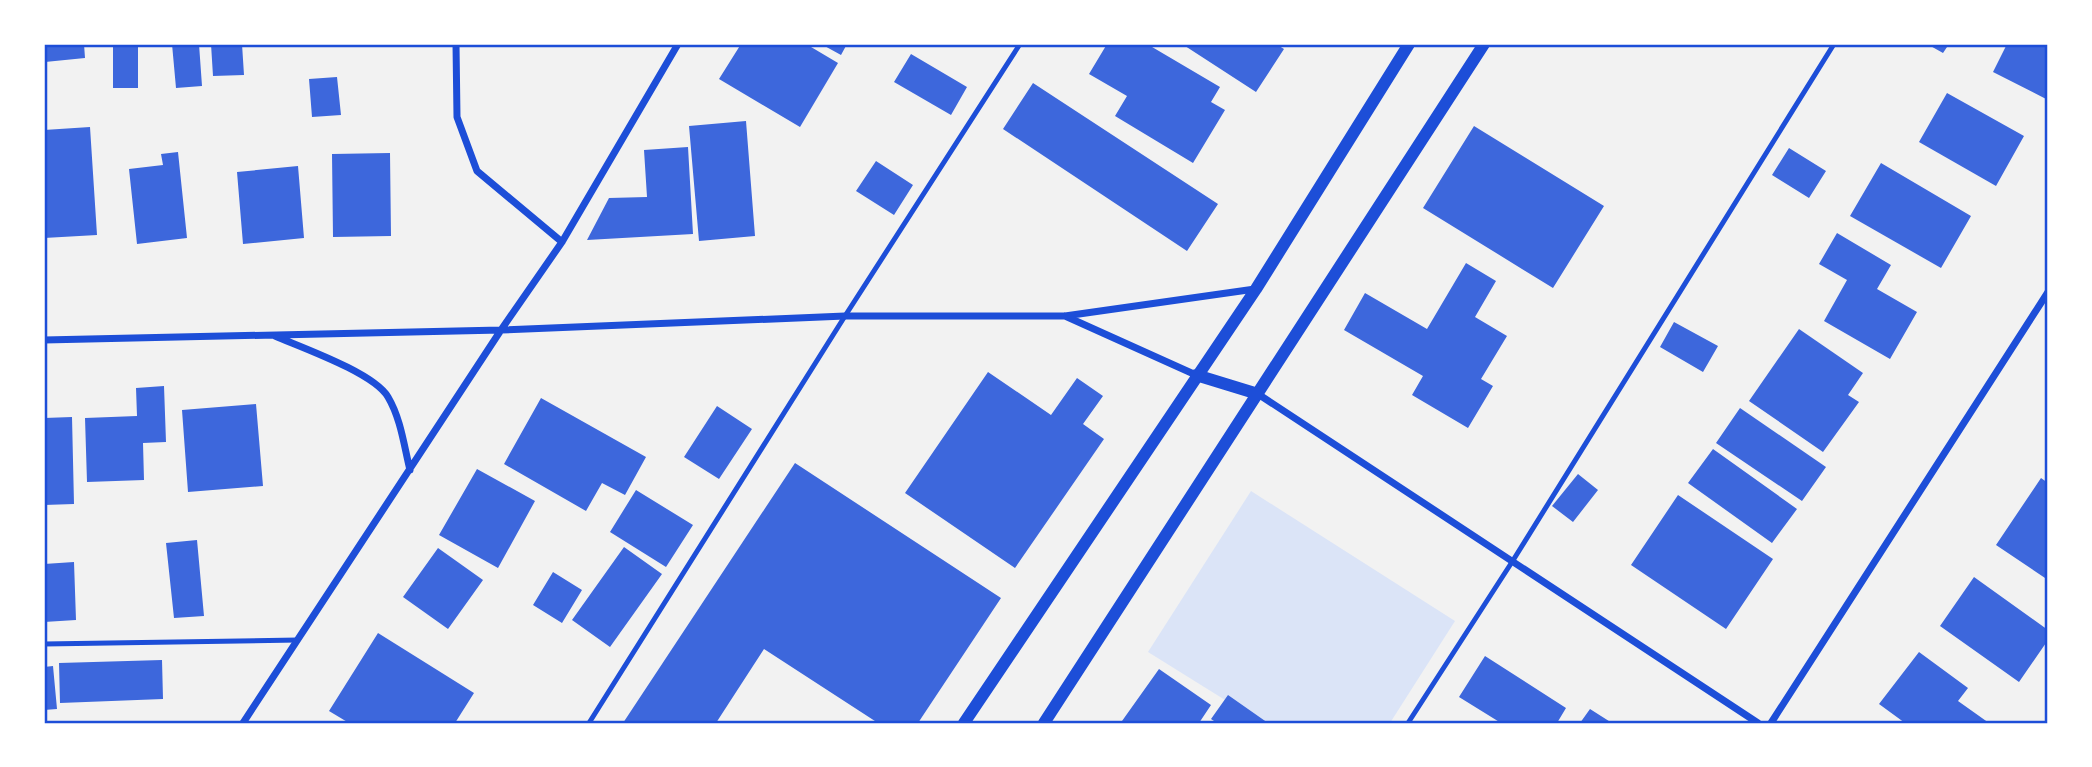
<svg xmlns="http://www.w3.org/2000/svg" width="2092" height="767" font-family="'Varela Round',sans-serif">
	<style>
		.green { fill: #dbe4f7 }
		.building { fill: #3d67dc }
		.lines { fill: none; stroke-linecap: round; stroke-linejoin: round }
		.service { stroke: #1d4ed8; stroke-width: 5 }
		.minor { stroke: #1d4ed8; stroke-width: 7 }
		.tertiary { stroke: #1d4ed8; stroke-width: 12 }
		.neatline { fill: none; stroke: #1d4ed8; stroke-width: 2.5 }
	</style>
	<rect width="100%" height="100%" fill="#f2f2f2"/>
	<!-- green -->
	<path class="green" d="M1251 491 1455 621 1390 723H1262L1148 652Z"/>
	<!-- building -->
	<path class="building" d="M44 44H84L85 58 45 62Z
		M113 44H138V88H113Z
		M172 44H199L202 86 176 88Z
		M211 44H242L244 75 213 76Z
		M741 44H806L838 63 800 127 719 79Z
		M821 44H847L841 55Z
		M1107 44H1147L1220 87 1211 102 1225 110 1193 163 1115 116 1127 96 1089 74Z
		M1182 44H1276L1284 49 1256 92Z
		M1927 44H1949L1943 53Z
		M2007 44H2048V100L1993 72Z
		M911 54 967 87 951 115 894 82Z
		M337 77 341 115 312 117 309 79Z
		M1033 83 1218 204 1187 251 1003 129Z
		M1947 93 2024 136 1996 186 1919 142Z
		M746 121 755 236 699 241 689 126Z
		M1474 126 1604 206 1553 288 1423 208Z
		M90 127 97 235 44 238V130Z
		M688 147 693 234 587 240 609 198 647 197 644 150Z
		M1789 148 1826 171 1809 198 1772 175Z
		M178 152 187 238 137 244 129 169 163 165 161 154Z
		M390 153 391 236 333 237 332 154Z
		M876 161 913 185 894 215 856 191Z
		M1881 163 1971 216 1941 268 1850 216Z
		M298 166 304 238 243 244 237 172Z
		M1837 233 1891 265 1877 289 1917 312 1890 359 1824 321 1847 280 1819 264Z
		M1466 263 1496 281 1475 317 1507 336 1481 379 1493 386 1468 428 1412 395 1423 376 1344 330 1365 293 1427 329Z
		M1674 322 1718 346 1703 372 1660 347Z
		M1799 329 1863 373 1848 395 1859 402 1823 452 1749 401Z
		M988 372 1051 415 1077 378 1103 396 1083 424 1104 439 1015 568 905 493Z
		M164 386 166 442 143 443 144 480 87 482 85 418 137 416 136 388Z
		M541 398 646 457 625 495 602 483 586 511 504 464Z
		M256 404 263 486 188 492 182 410Z
		M717 406 752 429 719 479 684 457Z
		M1740 408 1826 467 1802 501 1716 443Z
		M72 417 74 504 44 505V418Z
		M1713 449 1797 509 1772 543 1688 483Z
		M795 463 1001 598 918 723H878L764 649 716 723H623Z
		M477 469 535 501 498 568 439 535Z
		M1578 474 1598 490 1573 522 1552 506Z
		M2041 478 2048 483V580L1996 545Z
		M636 490 693 525 666 567 610 532Z
		M1678 495 1773 559 1726 629 1631 565Z
		M197 540 204 616 174 618 166 543Z
		M624 547 662 574 610 647 572 620Z
		M438 548 483 580 448 629 403 597Z
		M74 562 76 620 44 622V564Z
		M553 572 582 590 562 623 533 605Z
		M1974 577 2048 630V640L2019 682 1940 626Z
		M378 633 474 693 455 723H349L329 711Z
		M1919 652 1968 688 1958 701 1989 723H1905L1879 704Z
		M1485 656 1566 708 1557 723H1501L1459 697Z
		M162 660 163 699 60 703 59 663Z
		M53 666 57 709 44 710V667Z
		M1159 669 1211 705 1199 723H1126L1122 721Z
		M1228 695 1268 723H1217L1211 719Z
		M1590 709 1612 723H1580Z"/>
	<g class="lines">
		<!-- service -->
		<path class="service" d="M44 644 298 640
			M589 723 845 316 1020 44
			M1408 723 1512 562 1834 44"/>
		<!-- minor -->
		<path class="minor" d="M456 44 457 117 477 171 562 242
			M1065 316 1196 375
			M275 336C303 348 374 373 388 397 401 419 404 446 410 470
			M44 340 501 330 845 316H1065L1255 289
			M1258 394 1758 723
			M243 723 501 330 562 242 678 44
			M1771 723 2048 292"/>
		<!-- tertiary -->
		<path class="tertiary" d="M1196 375 1258 394
			M964 723 1256 289 1409 44
			M1044 723 1484 44"/>
	</g>
	<!-- border -->
	<rect width="2092" height="767" fill="none" stroke="#ffffff" stroke-width="91"/>
	<rect x="46" y="46" width="2000" height="676" class="neatline"/>
</svg>
